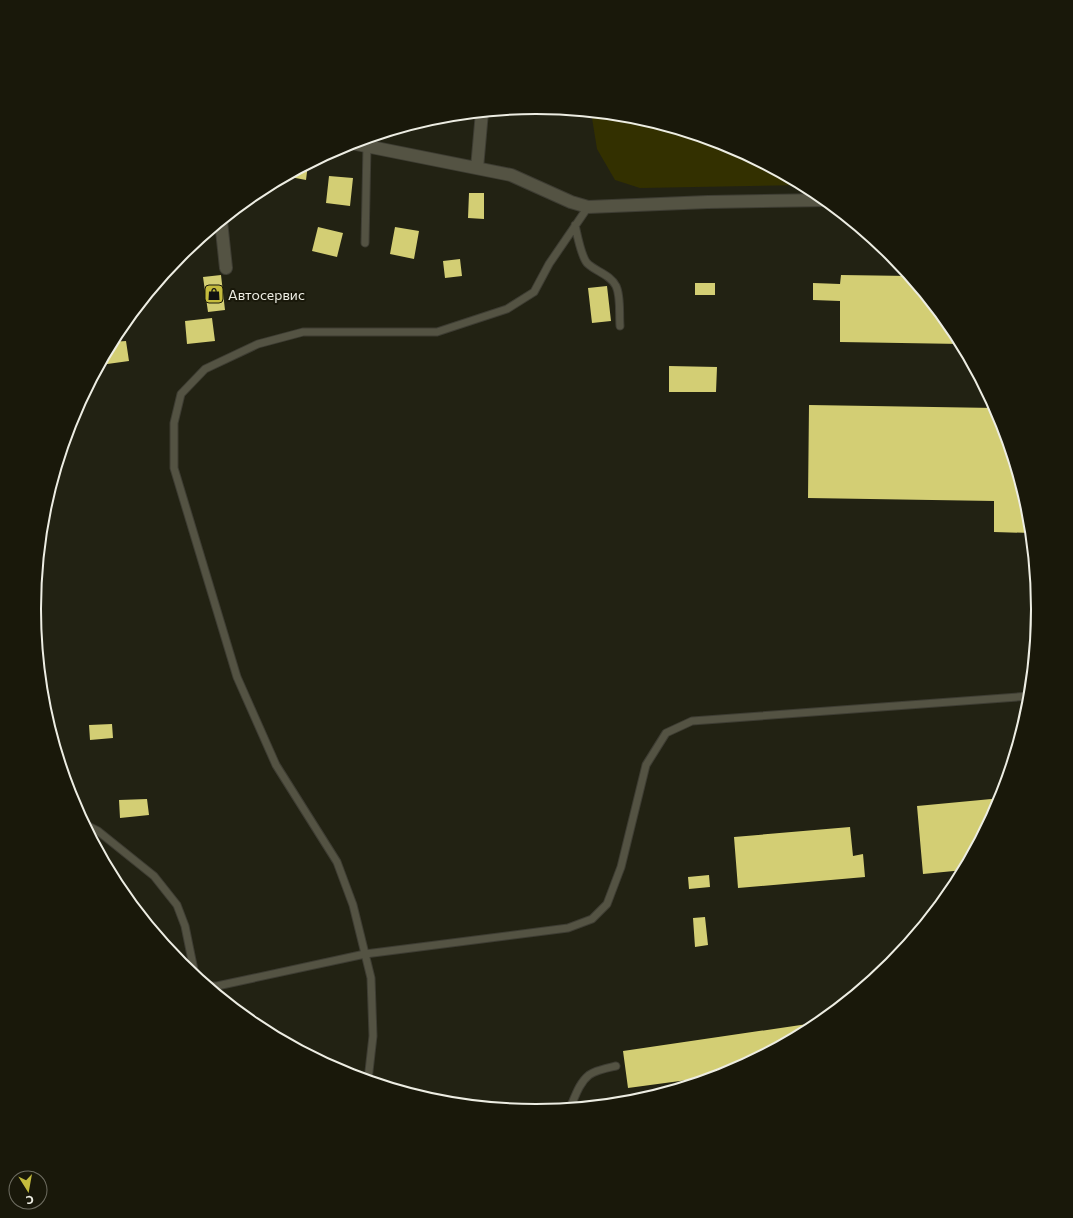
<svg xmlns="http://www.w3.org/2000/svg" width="1073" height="1218" font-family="Commissioner,sans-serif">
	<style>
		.green { fill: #333000 }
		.building { fill: #d3ce74 }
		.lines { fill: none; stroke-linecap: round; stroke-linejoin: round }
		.lane-casing { stroke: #3e3d33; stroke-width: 9 }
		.street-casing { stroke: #3e3d33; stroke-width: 14 }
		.path { stroke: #636355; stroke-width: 2.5; stroke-dasharray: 3 3; stroke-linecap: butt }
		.lane { stroke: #545343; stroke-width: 7 }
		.street { stroke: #545343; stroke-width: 12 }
		.labels { text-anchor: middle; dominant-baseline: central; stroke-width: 4; stroke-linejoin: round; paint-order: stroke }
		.poi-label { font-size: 14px; fill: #edede3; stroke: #19180a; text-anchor: start }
		.rim { fill: none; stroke: #edede3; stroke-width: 2 }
	</style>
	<rect width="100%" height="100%" fill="#222213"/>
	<!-- green -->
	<path class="green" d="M592 112 635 116 729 145 803 185 640 188 615 180 597 149 592 118Z
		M877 977 858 992 857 989 869 979Z"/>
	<!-- building -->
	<path class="building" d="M308 164 306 180 285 176Z
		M329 176 353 178 350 206 326 203Z
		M469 193H484V219L468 218Z
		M318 227 343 233 337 257 312 251Z
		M395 227 419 231 414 259 390 254Z
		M460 259 462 276 445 278 443 261Z
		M221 275 225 310 208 312 203 277Z
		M841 275 910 276 954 330 962 344 840 342V301L813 300V283L840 284Z
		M695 283H715V295H695Z
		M607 286 611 321 592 323 588 288Z
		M212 318 215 341 187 344 185 321Z
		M126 341 129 361 100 365 112 342Z
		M669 366 717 367 716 392H669Z
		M809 405 996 408 1001 417 1029 511 1032 533 994 532V501L808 498Z
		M112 724 113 738 90 740 89 725Z
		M1002 798 964 870 923 874 917 806Z
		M147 799 149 815 120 818 119 800Z
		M850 827 853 856 863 854 865 877 738 888 734 837Z
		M709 875 710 887 689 889 688 877Z
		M705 917 708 945 695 947 693 918Z
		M821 1022 815 1027 729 1073 717 1077V1076L628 1088 623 1051Z"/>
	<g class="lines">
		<defs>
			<path id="lane" d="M575 225C577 234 581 256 587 263 596 272 610 274 616 286 621 296 619 314 620 326
				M365 243 367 146
				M84 824 98 831 154 876 177 905 185 926 195 975
				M207 986H217L365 954 568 928 592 919 607 904 621 867 646 765 666 733 692 721 1030 696
				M368 1080 373 1036 371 978 353 905 337 862 276 765 237 677 174 468V423L181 394 205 369 258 344 303 332H437L507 309 534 292 549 264 588 207
				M570 1108C575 1097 579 1083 589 1075 596 1070 607 1068 616 1066"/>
			<path id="street" d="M351 143 511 175 571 202 588 207 708 202 827 200
				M477 168 482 112
				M221 221 226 268"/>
		</defs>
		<!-- lane casing -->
		<use href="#lane" class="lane-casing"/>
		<!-- street casing -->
		<use href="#street" class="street-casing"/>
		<!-- path -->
		<path class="path" d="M534 107 642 118"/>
		<!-- lane -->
		<use href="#lane" class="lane"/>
		<!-- street -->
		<use href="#street" class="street"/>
	</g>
	<!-- icons -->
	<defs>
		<symbol id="shop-square" viewBox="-11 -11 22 22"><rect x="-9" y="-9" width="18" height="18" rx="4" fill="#c5bc3d" stroke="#19180a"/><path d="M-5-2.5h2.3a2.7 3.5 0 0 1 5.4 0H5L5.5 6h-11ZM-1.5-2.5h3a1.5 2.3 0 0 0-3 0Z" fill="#111"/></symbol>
	</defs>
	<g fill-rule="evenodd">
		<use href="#shop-square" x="203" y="283" width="22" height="22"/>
	</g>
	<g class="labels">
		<!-- poi labels -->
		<g class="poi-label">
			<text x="228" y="294">Автосервис</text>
		</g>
	</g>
	<!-- crop -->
	<path d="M0 0H1073V1218H0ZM41 609a495 495 0 1 1 990 0a495 495 0 1 1-990 0Z" fill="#19180a" fill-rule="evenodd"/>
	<path class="rim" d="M41 609a495 495 0 1 1 990 0a495 495 0 1 1-990 0Z"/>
	<!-- north arrow -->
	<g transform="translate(28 1190) rotate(169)"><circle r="19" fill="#19180a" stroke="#6e6d61"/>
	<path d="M0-3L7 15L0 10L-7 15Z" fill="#c5bc3d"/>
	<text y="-6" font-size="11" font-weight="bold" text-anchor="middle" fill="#edede3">С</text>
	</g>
</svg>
